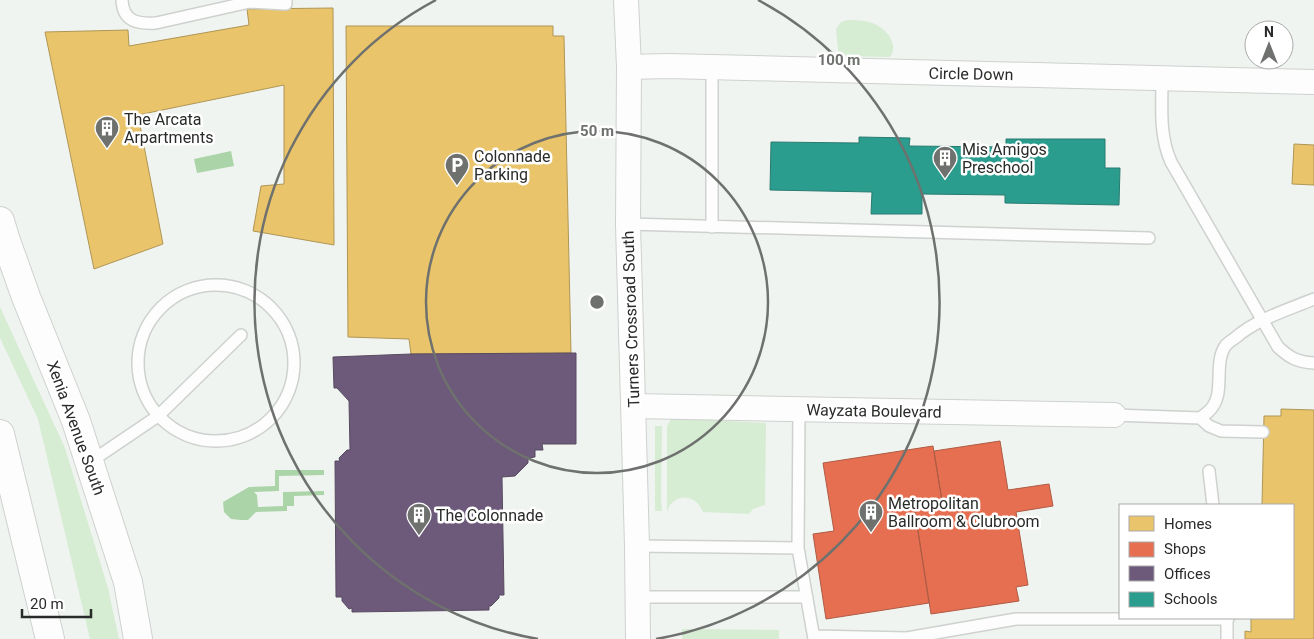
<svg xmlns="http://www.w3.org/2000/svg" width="1314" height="639" font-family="Roboto,sans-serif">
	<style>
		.green { fill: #d6ecd3 }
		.water { fill: #abd4a8 }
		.homes { fill: #e9c46a; stroke: #af9656 }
		.shops { fill: #e76f51; stroke: #ae5b45 }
		.offices { fill: #6d597a; stroke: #584b61 }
		.schools { fill: #2a9d8f; stroke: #297b70 }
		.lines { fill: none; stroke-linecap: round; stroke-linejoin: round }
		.lane-casing { stroke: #ced1ce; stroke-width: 14 }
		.street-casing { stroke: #ced1ce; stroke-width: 26 }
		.secondary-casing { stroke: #ced1ce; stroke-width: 30 }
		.lane { stroke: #fdfdfd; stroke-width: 11 }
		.street { stroke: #fdfdfd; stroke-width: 24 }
		.secondary { stroke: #fdfdfd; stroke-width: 28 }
		.ring { fill: none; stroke: #6e716e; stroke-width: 2.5 }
		.labels { text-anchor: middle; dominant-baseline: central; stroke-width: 5; stroke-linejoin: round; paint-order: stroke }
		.street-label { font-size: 16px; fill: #282b28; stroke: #fff }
		.poi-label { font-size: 16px; fill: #282b28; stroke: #fff; text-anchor: start }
		.centre { fill: #6e716e; stroke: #fff; stroke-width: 2.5 }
		.ring-label { font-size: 15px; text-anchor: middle; font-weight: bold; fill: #6e716e; stroke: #fff; stroke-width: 5; stroke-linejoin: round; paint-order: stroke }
	</style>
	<rect width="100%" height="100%" fill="#f0f4f0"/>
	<!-- green -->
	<path class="green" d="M847 20C855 20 864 20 872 23 885 27 900 44 890 57L841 56 838 50 836 29 841 22Z
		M0 307 65 448 108 588 119 639H90L38 419 0 338Z
		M672 418 766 423 765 505 753 509 749 514 703 512C698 498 682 492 671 504 669 506 668 509 667 512V426Z
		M655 426H662L661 499 662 511H655Z
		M682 629 779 630V639H682Z"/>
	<!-- water -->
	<path class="water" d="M231 151 234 166 197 173 194 159Z
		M275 470H324V475L279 476V491L254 492 257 495 258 507 283 506V492L324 491V495L294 496V506H287V511L256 512 248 520H241L231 519 224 512 223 502 249 487 275 486Z"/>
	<!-- homes -->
	<path class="homes" d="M333 8 334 245 253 231 261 186 284 184V85L138 115 163 244 94 269 45 32 128 30 129 46 249 25 247 9Z
		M346 26H553V36H564L571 353 411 354 409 339 348 337Z
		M1294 144 1314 145V185L1292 184Z
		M1281 409 1314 410V639H1245V631L1251 632V618H1293V505H1262L1264 416H1281Z"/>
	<!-- shops -->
	<path class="shops" d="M1000 441 1008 490 1049 484 1053 506 1016 512 1028 585 1016 587 1019 601 931 614 914 505 942 501 934 451Z
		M933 446 942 501 914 505 929 603 826 619 813 534 834 531 823 463Z"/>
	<!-- offices -->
	<path class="offices" d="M576 353V444H542L543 450H535V457L528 458V463L515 476 502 477 504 595H499V598L491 606H489V610L352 612V608L349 609 342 601V597H336L335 461H340L339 458 347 450H350L349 401 337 388H334L333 357 411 354Z"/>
	<!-- schools -->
	<path class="schools" d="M859 137 910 138 909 146 1006 147V139H1105V168H1120L1119 205 1005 203V195L922 194V214H871L872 192 770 190 771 142 859 143Z"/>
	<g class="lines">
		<defs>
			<path id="lane" d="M122 0C123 22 138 24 156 23L250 2 286 4V0
				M1162 79C1162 107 1159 135 1171 162L1278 347C1290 358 1297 362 1314 363
				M628 224 1149 238
				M712 227V68
				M138 363a78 78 0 1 1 156 0a78 78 0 1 1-156 0Z
				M799 409 798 548 814 639
				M1114 415 1200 418C1203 416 1206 414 1209 411 1227 394 1212 364 1226 345 1228 343 1232 340 1235 338 1257 319 1287 310 1314 299
				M1200 418 1209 426 1221 431 1263 432
				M90 462 158 416 241 335
				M1209 471 1213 505
				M637 546 798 548
				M638 597H807
				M814 636 907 638 1016 619H1228
				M1227 639V618"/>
			<path id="street" d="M626 0 629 67 628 224 637 546 638 639
				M629 67 668 66 1314 82
				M634 406 1114 415"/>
			<path id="secondary" d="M0 221 5 238 26 297 76 421 128 582 138 639
				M0 434 50 639"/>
		</defs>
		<!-- lane casing -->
		<use href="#lane" class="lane-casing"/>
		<!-- street casing -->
		<use href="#street" class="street-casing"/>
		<!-- secondary casing -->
		<use href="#secondary" class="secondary-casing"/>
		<!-- lane -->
		<use href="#lane" class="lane"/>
		<!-- street -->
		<use href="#street" class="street"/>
		<!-- secondary -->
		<use href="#secondary" class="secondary"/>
	</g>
	<!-- distance rings -->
	<g class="ring">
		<circle cx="597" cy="302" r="171"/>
		<path d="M538 639A342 342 0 0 1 436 0M758 0A342 342 0 0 1 656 639"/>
	</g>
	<!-- icons -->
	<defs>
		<symbol id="building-pin" viewBox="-11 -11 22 30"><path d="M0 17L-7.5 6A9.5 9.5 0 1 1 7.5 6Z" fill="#6e716e" stroke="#fff"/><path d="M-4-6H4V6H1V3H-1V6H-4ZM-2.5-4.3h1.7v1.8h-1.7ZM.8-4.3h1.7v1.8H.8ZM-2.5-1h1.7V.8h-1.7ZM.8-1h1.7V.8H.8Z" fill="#fff"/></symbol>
		<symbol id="parking-pin" viewBox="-11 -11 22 30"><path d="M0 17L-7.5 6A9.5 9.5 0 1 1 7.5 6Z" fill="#6e716e" stroke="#fff"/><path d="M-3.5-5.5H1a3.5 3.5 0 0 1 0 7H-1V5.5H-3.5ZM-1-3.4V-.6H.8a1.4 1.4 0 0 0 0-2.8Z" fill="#fff"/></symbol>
	</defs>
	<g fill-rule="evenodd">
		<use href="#building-pin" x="93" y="114" width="28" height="38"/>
		<use href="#building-pin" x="931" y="144" width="28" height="38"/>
		<use href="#parking-pin" x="443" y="151" width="28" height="38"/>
		<use href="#building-pin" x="857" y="498" width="28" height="38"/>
		<use href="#building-pin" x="405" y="501" width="28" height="38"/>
	</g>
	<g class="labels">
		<!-- street labels -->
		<g class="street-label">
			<text transform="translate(971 74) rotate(1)">Circle Down</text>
			<text transform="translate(631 319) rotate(-92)">Turners Crossroad South</text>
			<text transform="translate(874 411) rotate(1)">Wayzata Boulevard</text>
			<text transform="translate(76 428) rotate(70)">Xenia Avenue South</text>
		</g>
		<!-- poi labels -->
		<g class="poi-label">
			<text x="124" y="119">The Arcata<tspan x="124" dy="18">Arpartments</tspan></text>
			<text x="962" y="149">Mis Amigos<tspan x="962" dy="18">Preschool</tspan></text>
			<text x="474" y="156">Colonnade<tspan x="474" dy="18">Parking</tspan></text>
			<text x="888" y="503">Metropolitan<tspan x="888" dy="18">Ballroom &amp; Clubroom</tspan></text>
			<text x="436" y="515">The Colonnade</text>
		</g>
	</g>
	<circle cx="597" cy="302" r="8" class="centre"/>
	<g class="ring-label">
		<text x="839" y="65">100 m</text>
		<text x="597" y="136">50 m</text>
	</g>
	<!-- legend -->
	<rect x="1119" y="504" width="175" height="115" fill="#ffffff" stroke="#a9aaa9"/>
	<rect x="1129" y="516" width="25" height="15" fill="#e9c46a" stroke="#a9aaa9"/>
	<text x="1164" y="529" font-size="15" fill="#282b28">Homes</text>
	<rect x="1129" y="542" width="25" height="15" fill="#e76f51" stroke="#a9aaa9"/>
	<text x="1164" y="554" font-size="15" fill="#282b28">Shops</text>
	<rect x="1129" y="566" width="25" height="15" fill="#6d597a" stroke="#a9aaa9"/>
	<text x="1164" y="579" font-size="15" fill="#282b28">Offices</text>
	<rect x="1129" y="592" width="25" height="15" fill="#2a9d8f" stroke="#a9aaa9"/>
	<text x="1164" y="604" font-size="15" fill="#282b28">Schools</text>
	<!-- north arrow -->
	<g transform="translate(1269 45)"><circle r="24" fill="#ffffff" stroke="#a9aaa9"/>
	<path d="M0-4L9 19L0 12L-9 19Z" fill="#6e716e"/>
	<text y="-8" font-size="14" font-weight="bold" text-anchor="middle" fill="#282b28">N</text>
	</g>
	<!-- scale -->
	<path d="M22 609v8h69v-8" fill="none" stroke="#282b28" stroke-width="2.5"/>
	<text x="30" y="609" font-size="15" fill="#282b28" stroke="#ffffff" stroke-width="4" paint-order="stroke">20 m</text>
</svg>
